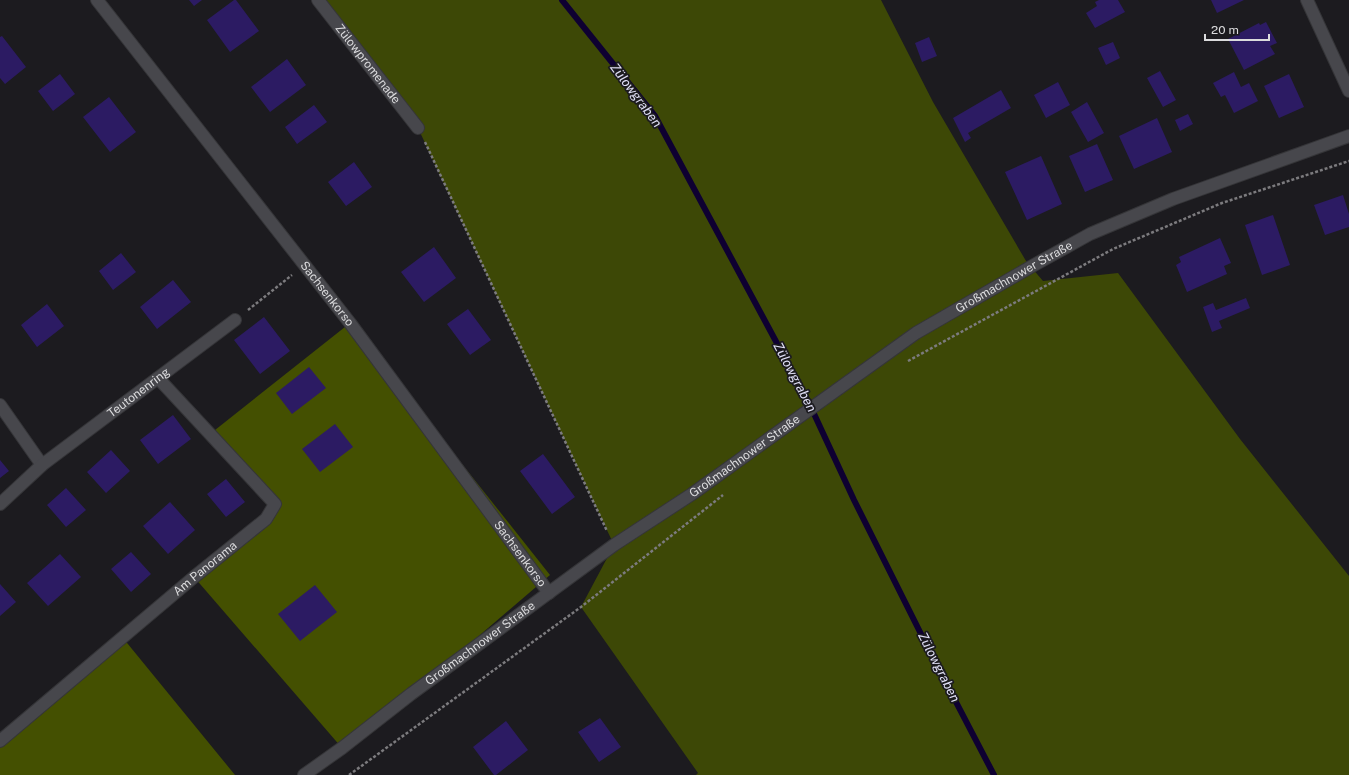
<svg xmlns="http://www.w3.org/2000/svg" width="1349" height="775" font-family="'Public Sans',sans-serif">
	<style>
		.green { fill: #3d4806 }
		.forest { fill: #445001 }
		.lines { fill: none; stroke-linecap: round; stroke-linejoin: round }
		.stream { stroke: #0e0031; stroke-width: 6 }
		.building { fill: #2c1b63 }
		.street-casing { stroke: #353538; stroke-width: 14 }
		.path { stroke: #7c7b7e; stroke-width: 2.5; stroke-dasharray: 3 2; stroke-linecap: butt }
		.street { stroke: #47474c; stroke-width: 12 }
		.labels { text-anchor: middle; dominant-baseline: central; stroke-width: 3.5; stroke-linejoin: round; paint-order: stroke }
		.street-label { font-size: 12px; fill: #dbdbdd; stroke: #1c1b1f }
		.water-label { font-size: 13px; font-style: italic; fill: #e1e0f6; stroke: #1c1b1f }
	</style>
	<rect width="100%" height="100%" fill="#1c1b1f"/>
	<!-- green -->
	<path class="green" d="M318 0H881L933 102 1026 261 1043 281 1118 273 1240 439 1349 576V775H696L698 773 581 607 614 545 418 128Z"/>
	<!-- forest -->
	<path class="forest" d="M350 323 550 575 411 694 342 748 194 577 275 504 210 434Z
		M123 638 235 775H0V741Z"/>
	<g class="lines">
		<!-- stream -->
		<path class="stream" d="M562 0 655 116 809 403 854 500 930 652 994 775"/>
	</g>
	<!-- building -->
	<path class="building" d="M189 0H202L194 6Z
		M234 0H236L259 31 230 52 207 20Z
		M1099 0H1118L1125 12 1095 28 1086 13 1097 6 1095 2Z
		M1211 0H1244L1217 13Z
		M1266 22 1277 43 1270 46 1275 54 1244 70 1228 39 1259 23 1260 25Z
		M2 36 26 67 5 84 0 78V37Z
		M929 37 937 56 922 62 915 43Z
		M1113 42 1120 58 1106 65 1098 48Z
		M287 59 306 85 270 112 251 87Z
		M1160 71 1176 100 1163 107 1147 78Z
		M1234 72 1241 87 1249 83 1258 101 1234 113 1225 95 1221 97 1213 83Z
		M60 74 75 94 53 111 38 91Z
		M1289 74 1304 107 1279 118 1264 86Z
		M1058 82 1070 105 1046 118 1034 95Z
		M1001 90 1011 108 968 133 971 138 965 142 953 118Z
		M109 97 136 132 110 152 83 117Z
		M1087 102 1104 133 1088 142 1071 112Z
		M314 105 327 122 297 144 285 127Z
		M1188 114 1193 124 1180 131 1175 120Z
		M1157 118 1172 152 1134 169 1119 136Z
		M1097 144 1113 180 1085 192 1069 156Z
		M1041 156 1062 204 1027 220 1005 172Z
		M354 162 372 187 346 206 328 182Z
		M1343 195 1349 214V227L1325 235 1314 205Z
		M1273 215 1290 265 1262 275 1245 225Z
		M1220 238 1231 263 1224 266 1227 274 1187 292 1176 265 1181 262 1179 257Z
		M434 247 456 278 424 302 401 272Z
		M121 253 136 272 113 290 99 271Z
		M173 280 191 302 157 329 140 307Z
		M1246 298 1250 308 1219 321 1222 328 1212 332 1203 307 1213 303 1216 310Z
		M47 304 64 326 37 347 21 325Z
		M468 309 491 340 470 355 447 324Z
		M264 317 290 351 260 374 234 340Z
		M309 367 326 388 292 414 276 393Z
		M173 415 191 439 158 464 140 440Z
		M335 424 353 447 320 472 302 449Z
		M111 450 130 471 106 493 87 472Z
		M543 454 575 497 552 514 520 471Z
		M0 460 9 471 0 478Z
		M226 479 245 502 226 517 207 494Z
		M66 488 86 510 66 527 47 505Z
		M170 502 195 530 168 554 143 526Z
		M131 552 151 574 131 592 111 569Z
		M60 554 81 577 48 606 27 583Z
		M0 584 16 602 0 616Z
		M315 585 337 612 300 641 278 614Z
		M600 718 621 747 599 762 578 732Z
		M506 721 528 750 496 775H494L473 747Z"/>
	<g class="lines">
		<defs>
			<g id="street">
				<path id="s1" d="M97 0 350 323 549 593"/>
				<path id="s2" d="M318 0 418 128"/>
				<path d="M1307 0 1349 91"/>
				<path d="M0 405 42 465"/>
				<path id="s3" d="M0 504 42 465 235 320"/>
				<path id="s4" d="M0 741 194 577 266 519 275 504 158 378"/>
				<path id="s5" d="M304 775 342 748 411 694 614 545 692 494 916 333 1034 265 1090 234 1173 199 1349 136"/>
			</g>
		</defs>
		<!-- street casing -->
		<use href="#street" class="street-casing"/>
		<!-- path -->
		<path class="path" d="M425 142 607 531
			M248 310 292 275
			M908 361 1113 249 1222 203 1349 161
			M349 775 581 607 723 495"/>
		<!-- street -->
		<use href="#street" class="street"/>
	</g>
	<g class="labels">
		<!-- street labels -->
		<g class="street-label">
			<text stroke="none"><textPath href="#s2" startOffset="81">Zülowpromenade</textPath></text>
			<text stroke="none"><textPath href="#s5" startOffset="868">Großmachnower Straße</textPath></text>
			<text stroke="none"><textPath href="#s1" startOffset="373">Sachsenkorso</textPath></text>
			<text stroke="none"><textPath href="#s3" startOffset="178">Teutonenring</textPath></text>
			<text stroke="none"><textPath href="#s5" startOffset="544">Großmachnower Straße</textPath></text>
			<text stroke="none"><textPath href="#s1" startOffset="697">Sachsenkorso</textPath></text>
			<text stroke="none"><textPath href="#s4" startOffset="268">Am Panorama</textPath></text>
			<text stroke="none"><textPath href="#s5" startOffset="220">Großmachnower Straße</textPath></text>
		</g>
		<!-- water labels -->
		<g class="water-label">
			<text transform="translate(636 95) rotate(53)">Zülowgraben</text>
			<text transform="translate(795 377) rotate(62)">Zülowgraben</text>
			<text transform="translate(939 667) rotate(63)">Zülowgraben</text>
		</g>
	</g>
	<!-- scale -->
	<path d="M1205 34v6h64v-6" fill="none" stroke="#dbdbdd" stroke-width="2"/>
	<text x="1211" y="34" font-size="12" fill="#dbdbdd" stroke="#1c1b1f" stroke-width="3" paint-order="stroke">20 m</text>
</svg>
